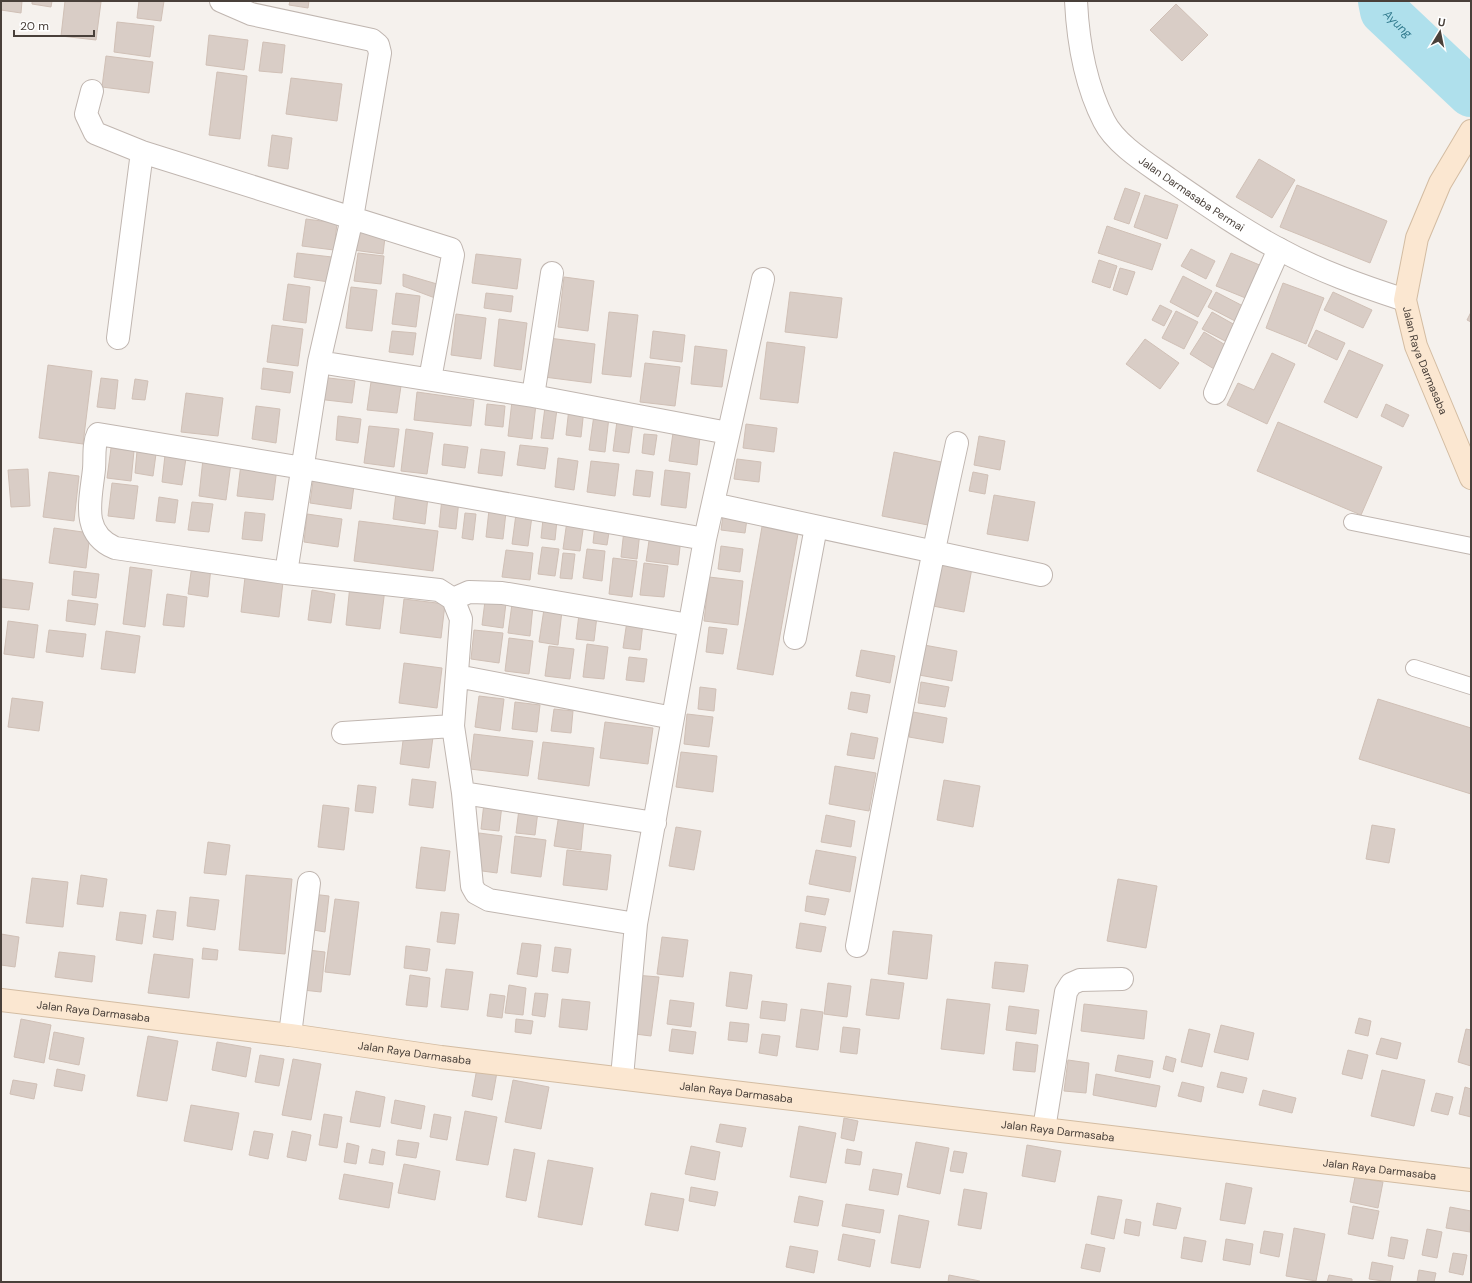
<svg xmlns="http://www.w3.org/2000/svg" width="1472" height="1283" font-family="'DM Sans',sans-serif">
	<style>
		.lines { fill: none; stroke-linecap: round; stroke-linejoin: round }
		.river { stroke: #afe0ec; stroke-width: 48 }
		.building { fill: #d9cdc6; stroke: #d0c0b6 }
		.service-casing { stroke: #c0b6b0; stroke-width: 18 }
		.minor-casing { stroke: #c0b6b0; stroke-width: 24 }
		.tertiary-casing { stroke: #c0b6b0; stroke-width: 24 }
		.secondary-casing { stroke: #d3bca2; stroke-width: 24 }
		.service { stroke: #fff; stroke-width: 16 }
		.minor { stroke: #fff; stroke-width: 22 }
		.tertiary { stroke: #fff; stroke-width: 22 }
		.secondary { stroke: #fbe7d1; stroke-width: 22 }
		.labels { text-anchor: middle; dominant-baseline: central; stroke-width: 3; stroke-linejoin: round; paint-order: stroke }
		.street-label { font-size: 11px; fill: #49403a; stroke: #fff }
		.water-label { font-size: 12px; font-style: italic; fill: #337c8f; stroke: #fff }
	</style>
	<rect width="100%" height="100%" fill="#f5f1ed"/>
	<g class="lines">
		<!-- river -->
		<path class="river" id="s1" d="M1382 1 1384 11 1471 93"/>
	</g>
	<!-- building -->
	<path class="building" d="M1 1H22L21 13 1 10Z
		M32 1H52L51 7 32 4Z
		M65 1 101 2 96 40 61 36Z
		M139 1H164L161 21 137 18Z
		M290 1H309L308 8 289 5Z
		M1176 4 1208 35 1182 61 1150 30Z
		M117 22 154 26 150 57 114 52Z
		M209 35 248 40 244 70 206 65Z
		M263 42 285 45 282 73 259 71Z
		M106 56 153 62 149 93 102 87Z
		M217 72 247 76 240 139 209 135Z
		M291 78 342 84 337 121 286 114Z
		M272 135 292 138 288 169 268 166Z
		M1259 159 1295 180 1272 218 1236 197Z
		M1297 185 1387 221 1370 263 1280 227Z
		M1125 188 1140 193 1129 224 1114 219Z
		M1145 195 1178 205 1167 239 1134 227Z
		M306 219 337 223 334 250 302 246Z
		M356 226 386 229 383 254 353 250Z
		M1107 226 1161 244 1152 270 1098 253Z
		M1191 249 1215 261 1206 279 1181 266Z
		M297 253 332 257 329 282 294 277Z
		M358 253 384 256 381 284 354 281Z
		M1231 253 1262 266 1248 299 1216 286Z
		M476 254 521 259 517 289 472 283Z
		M1099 260 1117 266 1110 288 1092 282Z
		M1120 268 1135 272 1127 295 1113 290Z
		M403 274 437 284 435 298 403 286Z
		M1183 276 1212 291 1198 317 1170 302Z
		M564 277 594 281 588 331 558 327Z
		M1283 283 1324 298 1306 344 1266 328Z
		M288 284 310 287 306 323 283 320Z
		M351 287 377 290 372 331 346 328Z
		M790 292 842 298 837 338 785 332Z
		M1216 292 1243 306 1235 321 1208 307Z
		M1333 292 1372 310 1363 328 1324 310Z
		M396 293 420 296 416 327 392 324Z
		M486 293 513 296 511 312 484 308Z
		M1160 305 1172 311 1164 326 1152 320Z
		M1176 311 1198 322 1184 349 1162 338Z
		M609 312 638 315 631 377 602 374Z
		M1212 312 1235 325 1225 341 1202 329Z
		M1471 312V322L1467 320Z
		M456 314 486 318 481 359 451 355Z
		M499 319 527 323 521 370 494 366Z
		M272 325 303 329 298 366 267 362Z
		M1316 330 1345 343 1337 360 1308 346Z
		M392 331 416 333 413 355 389 352Z
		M653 331 685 335 682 362 650 358Z
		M1204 332 1227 346 1214 369 1190 354Z
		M549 338 595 344 591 383 544 377Z
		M1145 339 1179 363 1160 389 1126 364Z
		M767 342 805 347 798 403 760 399Z
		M695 346 727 350 722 387 691 384Z
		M1349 350 1383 365 1357 418 1324 402Z
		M1272 353 1295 364 1267 424 1227 405 1238 383 1254 390Z
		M645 363 680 367 675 406 640 402Z
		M48 365 92 371 83 444 39 438Z
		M263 368 293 372 290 393 261 389Z
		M320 377 355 381 352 403 317 399Z
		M101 378 118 380 115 409 97 407Z
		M135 379 148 381 145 400 132 399Z
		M371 382 401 386 397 413 367 410Z
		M417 392 474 400 471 426 414 420Z
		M186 393 223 398 218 436 181 432Z
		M512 401 536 404 532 439 508 436Z
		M487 404 505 406 503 427 485 425Z
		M1386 404 1409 415 1403 427 1381 416Z
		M256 406 280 409 276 443 252 439Z
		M545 407 557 409 553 439 541 438Z
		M569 408 584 409 581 437 566 435Z
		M594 415 609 417 605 452 589 450Z
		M338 416 361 419 358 443 336 440Z
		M617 421 633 423 629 453 613 451Z
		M1278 422 1382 467 1361 515 1257 471Z
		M746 424 777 428 774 452 743 448Z
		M369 426 399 429 394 467 364 463Z
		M406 429 433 433 427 474 401 471Z
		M673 433 700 437 697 465 669 461Z
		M644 434 657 435 654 455 642 453Z
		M979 436 1005 441 1000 470 974 465Z
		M444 444 468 447 465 468 442 465Z
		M520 445 548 448 545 469 517 465Z
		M111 448 134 451 131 481 107 478Z
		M481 449 505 452 502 476 478 473Z
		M137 451 156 454 153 476 135 473Z
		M894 452 946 463 933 526 882 516Z
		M165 455 186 458 182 485 162 482Z
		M558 458 578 461 574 490 555 487Z
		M203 459 231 463 226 500 199 496Z
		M737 459 761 462 759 482 734 479Z
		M591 461 619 464 615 496 587 492Z
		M241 464 277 468 273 500 237 496Z
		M28 469 30 506 11 507 8 470Z
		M636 470 653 472 650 497 633 495Z
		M665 470 690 473 686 508 661 505Z
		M49 472 79 476 74 521 43 517Z
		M973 472 988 475 985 494 969 491Z
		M314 474 355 478 351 509 310 503Z
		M112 483 138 486 134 519 108 516Z
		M396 493 428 497 425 524 393 519Z
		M994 495 1035 502 1028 541 987 534Z
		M159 497 178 500 175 523 156 521Z
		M442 498 459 500 456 529 439 527Z
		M192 502 213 504 209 532 188 530Z
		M489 510 506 512 503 539 486 537Z
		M245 512 265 514 262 541 242 539Z
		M465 513 476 514 473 540 462 538Z
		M307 514 342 519 338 547 304 542Z
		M516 514 532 516 528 546 512 544Z
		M723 515 747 519 745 533 721 530Z
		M543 519 557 520 555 540 541 538Z
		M359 521 438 531 433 571 354 561Z
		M567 521 584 523 580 551 563 549Z
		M763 521 799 528 773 675 737 669Z
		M595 524 610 526 607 545 593 543Z
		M54 528 90 533 86 568 49 563Z
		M624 530 640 532 637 559 621 557Z
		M650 534 681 538 678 565 646 561Z
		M721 546 743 549 740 572 718 569Z
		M542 547 559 549 555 576 538 574Z
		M587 549 605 551 602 581 583 578Z
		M506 550 533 553 530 580 502 577Z
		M563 553 575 554 572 579 560 578Z
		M613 558 637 561 632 597 609 594Z
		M644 563 668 566 664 597 640 595Z
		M941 563 972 568 964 612 933 606Z
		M192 565 211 567 208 597 188 594Z
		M130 567 152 570 145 627 123 624Z
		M74 571 99 574 96 598 72 595Z
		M245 577 283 582 279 617 241 612Z
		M709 577 743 581 738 625 704 621Z
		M1 579 33 583 29 610 1 607Z
		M350 585 385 589 380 629 346 625Z
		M312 590 335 594 331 623 308 620Z
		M167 594 187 597 184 627 163 625Z
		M404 599 445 604 441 638 400 633Z
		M68 600 98 604 95 625 66 621Z
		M485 601 506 603 503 628 482 625Z
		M512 604 533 606 530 636 508 633Z
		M544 609 562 611 558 645 539 642Z
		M579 614 597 616 594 641 576 639Z
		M8 621 38 625 34 658 4 654Z
		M627 621 643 623 640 650 623 648Z
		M709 627 727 629 723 654 706 652Z
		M49 630 86 634 83 657 46 652Z
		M474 630 503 633 499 663 471 659Z
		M106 631 140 636 135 673 101 669Z
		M509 638 533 641 529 674 505 671Z
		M587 644 608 647 604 679 583 677Z
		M924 645 957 651 952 681 919 675Z
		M549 646 574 649 570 679 545 676Z
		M861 650 895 656 890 683 856 676Z
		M629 657 647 659 644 682 626 680Z
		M404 663 442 668 437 708 399 703Z
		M921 682 949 687 945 707 918 703Z
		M700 687 716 689 714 711 698 709Z
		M851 692 870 695 867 713 848 709Z
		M479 696 504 699 500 731 475 727Z
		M12 698 43 702 39 731 8 727Z
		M1378 699 1471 728V794L1359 759Z
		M515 702 540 705 537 732 512 729Z
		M554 709 573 711 571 733 551 731Z
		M913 712 947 718 943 743 909 737Z
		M687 714 713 717 709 747 684 744Z
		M605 722 653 728 648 764 600 758Z
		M404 733 433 737 429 768 400 764Z
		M851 733 878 738 874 759 847 755Z
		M474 734 533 741 528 776 470 769Z
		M543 742 594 748 589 786 538 779Z
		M681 752 717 756 713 792 676 787Z
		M835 766 876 773 869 811 829 804Z
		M412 779 436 782 433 808 409 805Z
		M944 780 980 786 973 827 937 820Z
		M358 785 376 787 373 813 355 811Z
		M484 803 502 805 499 831 481 829Z
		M323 805 349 808 344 850 318 847Z
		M519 809 538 811 535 835 516 833Z
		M559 814 584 819 581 850 554 846Z
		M826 815 855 821 851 847 821 842Z
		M1372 825 1395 829 1389 863 1366 859Z
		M676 827 701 831 694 870 669 866Z
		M479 833 502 836 497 873 475 870Z
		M515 836 546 840 541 877 511 873Z
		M208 842 230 845 226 875 204 873Z
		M421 847 450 851 445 891 416 888Z
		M567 850 611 855 607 890 563 885Z
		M816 850 856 857 850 892 809 884Z
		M81 875 107 879 103 907 77 904Z
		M246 875 292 879 285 954 239 950Z
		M32 878 68 882 63 927 26 923Z
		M1118 879 1157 886 1146 948 1107 941Z
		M312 894 329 896 325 932 308 929Z
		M807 896 829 899 825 915 805 911Z
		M190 897 219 900 215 930 187 926Z
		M335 899 359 902 350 975 325 972Z
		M157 910 176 912 173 940 153 937Z
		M120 912 146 915 142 944 116 940Z
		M441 912 459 914 455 944 437 942Z
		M800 923 826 927 821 952 796 948Z
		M893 931 932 935 927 979 888 974Z
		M1 934 19 937 15 967 1 965Z
		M662 937 688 940 683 977 657 974Z
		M522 943 541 945 537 977 517 974Z
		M406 946 430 949 427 971 404 968Z
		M555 947 571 949 568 973 552 971Z
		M203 948 218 950 217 960 202 959Z
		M308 950 325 952 321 992 303 990Z
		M59 952 95 956 92 982 55 977Z
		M154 954 193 959 189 998 148 993Z
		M995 962 1028 965 1024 992 992 988Z
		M446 969 473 972 468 1010 441 1007Z
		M730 972 752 975 747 1009 726 1006Z
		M410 975 430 978 427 1007 406 1005Z
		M635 975 659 977 651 1036 627 1033Z
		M871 979 904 983 899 1019 866 1015Z
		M828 983 851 986 847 1017 824 1014Z
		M509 985 526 988 523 1015 505 1013Z
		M535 993 548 994 545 1017 532 1015Z
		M490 994 505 996 502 1018 487 1016Z
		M562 999 590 1002 587 1030 559 1027Z
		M947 999 990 1004 984 1054 941 1049Z
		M670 1000 694 1003 691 1027 667 1024Z
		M762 1001 787 1004 785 1021 760 1018Z
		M1084 1004 1147 1011 1144 1039 1081 1031Z
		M1009 1006 1039 1010 1036 1034 1006 1030Z
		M801 1009 823 1012 818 1050 796 1047Z
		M1359 1018 1371 1021 1368 1036 1355 1033Z
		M21 1019 51 1025 44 1063 14 1057Z
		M516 1019 533 1021 531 1034 515 1032Z
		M730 1022 749 1024 747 1042 728 1040Z
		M1221 1025 1254 1033 1248 1060 1214 1052Z
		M843 1027 860 1029 857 1054 840 1052Z
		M672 1029 696 1032 693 1054 669 1051Z
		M1189 1029 1210 1034 1202 1067 1181 1062Z
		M1466 1029 1471 1030V1066L1458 1062Z
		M54 1032 84 1038 79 1065 49 1059Z
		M762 1034 780 1036 777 1056 759 1053Z
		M148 1036 178 1041 167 1101 137 1096Z
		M1381 1038 1401 1043 1397 1059 1376 1054Z
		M217 1042 251 1048 246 1077 212 1070Z
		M1016 1042 1038 1045 1035 1072 1013 1070Z
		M1348 1050 1368 1055 1362 1079 1342 1074Z
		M260 1055 284 1059 279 1086 255 1082Z
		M1118 1055 1153 1061 1150 1078 1115 1071Z
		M1166 1056 1176 1059 1173 1072 1163 1069Z
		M293 1059 321 1064 311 1120 282 1115Z
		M1068 1060 1089 1063 1086 1093 1064 1091Z
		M477 1068 497 1072 492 1100 472 1096Z
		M57 1069 85 1075 82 1091 54 1086Z
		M1382 1070 1425 1080 1414 1126 1371 1116Z
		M1221 1072 1247 1078 1243 1093 1217 1087Z
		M1096 1074 1160 1086 1156 1107 1093 1095Z
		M13 1080 37 1084 34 1099 10 1094Z
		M513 1080 549 1087 541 1129 505 1122Z
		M1182 1082 1204 1087 1201 1102 1178 1096Z
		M1465 1087 1471 1089V1117L1459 1114Z
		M1263 1090 1296 1098 1292 1113 1259 1105Z
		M356 1091 385 1097 380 1127 350 1122Z
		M1436 1093 1453 1097 1448 1115 1431 1111Z
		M395 1100 425 1106 421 1129 391 1123Z
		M191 1105 239 1113 232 1150 184 1141Z
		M465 1111 497 1117 488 1165 456 1160Z
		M324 1114 342 1117 337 1148 319 1145Z
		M434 1114 451 1117 447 1140 430 1137Z
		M844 1118 858 1121 854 1141 841 1138Z
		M720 1124 746 1128 742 1147 716 1142Z
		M799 1126 836 1133 826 1183 790 1177Z
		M254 1131 273 1134 268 1159 249 1155Z
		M292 1131 311 1135 306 1161 287 1157Z
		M398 1140 419 1143 416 1158 396 1155Z
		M916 1142 949 1148 940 1194 907 1187Z
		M347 1143 359 1146 356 1164 344 1162Z
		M1027 1145 1061 1151 1055 1182 1022 1176Z
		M691 1146 720 1152 715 1180 685 1174Z
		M372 1149 385 1152 383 1165 369 1163Z
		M514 1149 535 1153 526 1201 506 1197Z
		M847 1149 862 1152 860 1165 845 1163Z
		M954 1151 967 1153 963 1173 950 1171Z
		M548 1160 593 1168 582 1225 538 1217Z
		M404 1164 440 1171 435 1200 398 1193Z
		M873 1169 902 1174 898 1195 869 1190Z
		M344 1174 393 1183 389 1208 339 1199Z
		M1355 1177 1383 1182 1378 1208 1350 1202Z
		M1226 1183 1252 1188 1245 1224 1220 1220Z
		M691 1187 718 1192 715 1206 689 1201Z
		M964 1189 987 1193 981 1229 958 1225Z
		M651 1193 684 1199 678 1231 645 1225Z
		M799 1196 823 1201 818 1226 794 1222Z
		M1098 1196 1122 1200 1114 1239 1091 1234Z
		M1157 1203 1181 1208 1176 1229 1153 1225Z
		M846 1204 884 1210 880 1233 842 1226Z
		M1353 1206 1379 1211 1373 1239 1348 1234Z
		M1450 1207 1471 1211 1470 1232 1446 1228Z
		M899 1215 929 1221 920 1268 891 1263Z
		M1126 1219 1141 1222 1139 1236 1124 1233Z
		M1294 1228 1325 1234 1316 1281 1286 1276Z
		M1427 1229 1442 1232 1437 1258 1422 1255Z
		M1264 1231 1283 1234 1279 1257 1260 1253Z
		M843 1234 875 1240 870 1267 838 1260Z
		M1184 1237 1206 1241 1202 1262 1181 1258Z
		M1391 1237 1408 1240 1404 1259 1388 1256Z
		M1226 1239 1253 1244 1250 1265 1223 1260Z
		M1086 1244 1105 1248 1100 1272 1081 1268Z
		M790 1246 818 1251 814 1273 786 1267Z
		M1453 1253 1467 1255 1463 1275 1449 1272Z
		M1372 1262 1393 1266 1390 1282 1369 1279Z
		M1419 1270 1436 1273 1434 1282H1417Z
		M949 1275 980 1281 979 1282H948Z
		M1329 1275 1352 1279V1282H1327Z"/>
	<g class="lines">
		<defs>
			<path id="service" d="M1352 522 1471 546
				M1414 668 1471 686"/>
			<path id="minor" d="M221 1 251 14 372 40 378 45 380 53 352 218 319 362
				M92 91 86 114 95 133 142 152 451 249 453 255 430 379
				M118 338 142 152
				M1215 393 1279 249
				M533 396 552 273
				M713 504 1041 575
				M286 573 319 362 533 396 728 433
				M453 599 469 592 502 593 689 625
				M795 638 816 527
				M457 676 673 718
				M453 726 461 619 453 599 439 590 286 573 115 548C80 533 91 499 94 469 95 458 93 444 98 434L303 468 705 539
				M343 733 453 726 463 793 472 886 476 893 489 900 636 924
				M463 793 655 823
				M857 946C888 778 920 610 957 443
				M290 1035 309 883
				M622 1077 636 924 705 539 763 279
				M1044 1129 1066 992 1071 984 1080 980 1122 979"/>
			<g id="tertiary">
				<path id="s2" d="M1076 1C1078 42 1085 84 1104 121 1116 145 1148 164 1169 179 1204 203 1241 229 1279 249 1319 271 1362 286 1405 300"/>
			</g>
			<g id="secondary">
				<path id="s3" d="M1471 131 1440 183 1417 238 1405 300 1416 346 1471 478"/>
				<path id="s4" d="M1 1000 290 1035 441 1057 1471 1180"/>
			</g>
		</defs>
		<!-- service casing -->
		<use href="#service" class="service-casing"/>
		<!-- minor casing -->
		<use href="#minor" class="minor-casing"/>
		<!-- tertiary casing -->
		<use href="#tertiary" class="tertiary-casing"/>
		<!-- secondary casing -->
		<use href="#secondary" class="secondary-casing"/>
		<!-- service -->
		<use href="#service" class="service"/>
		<!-- minor -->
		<use href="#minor" class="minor"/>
		<!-- tertiary -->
		<use href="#tertiary" class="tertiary"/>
		<!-- secondary -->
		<use href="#secondary" class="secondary"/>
	</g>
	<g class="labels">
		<!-- street labels -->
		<g class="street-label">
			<text stroke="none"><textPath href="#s2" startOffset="239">Jalan Darmasaba Permai</textPath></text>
			<text stroke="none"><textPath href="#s3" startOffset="247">Jalan Raya Darmasaba</textPath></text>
			<text stroke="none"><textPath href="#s4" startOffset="93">Jalan Raya Darmasaba</textPath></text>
			<text stroke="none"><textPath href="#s4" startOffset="417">Jalan Raya Darmasaba</textPath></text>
			<text stroke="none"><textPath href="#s4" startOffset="741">Jalan Raya Darmasaba</textPath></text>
			<text stroke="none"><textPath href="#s4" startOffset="1065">Jalan Raya Darmasaba</textPath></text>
			<text stroke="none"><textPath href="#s4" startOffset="1389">Jalan Raya Darmasaba</textPath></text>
		</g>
		<!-- water labels -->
		<g class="water-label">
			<text stroke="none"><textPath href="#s1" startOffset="29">Ayung</textPath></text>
		</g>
	</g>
	<!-- border -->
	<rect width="1472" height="1283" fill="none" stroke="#49403a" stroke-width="4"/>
	<!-- north arrow -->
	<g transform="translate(1440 32) rotate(10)" stroke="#ffffff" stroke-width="3" paint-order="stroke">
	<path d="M0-3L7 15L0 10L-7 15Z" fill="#49403a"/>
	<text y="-6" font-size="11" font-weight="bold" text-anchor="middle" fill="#49403a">U</text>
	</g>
	<!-- scale -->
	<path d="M14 30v6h80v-6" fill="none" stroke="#49403a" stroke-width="2"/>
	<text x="20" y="30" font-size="12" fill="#49403a" stroke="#ffffff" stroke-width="3" paint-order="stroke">20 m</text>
</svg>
